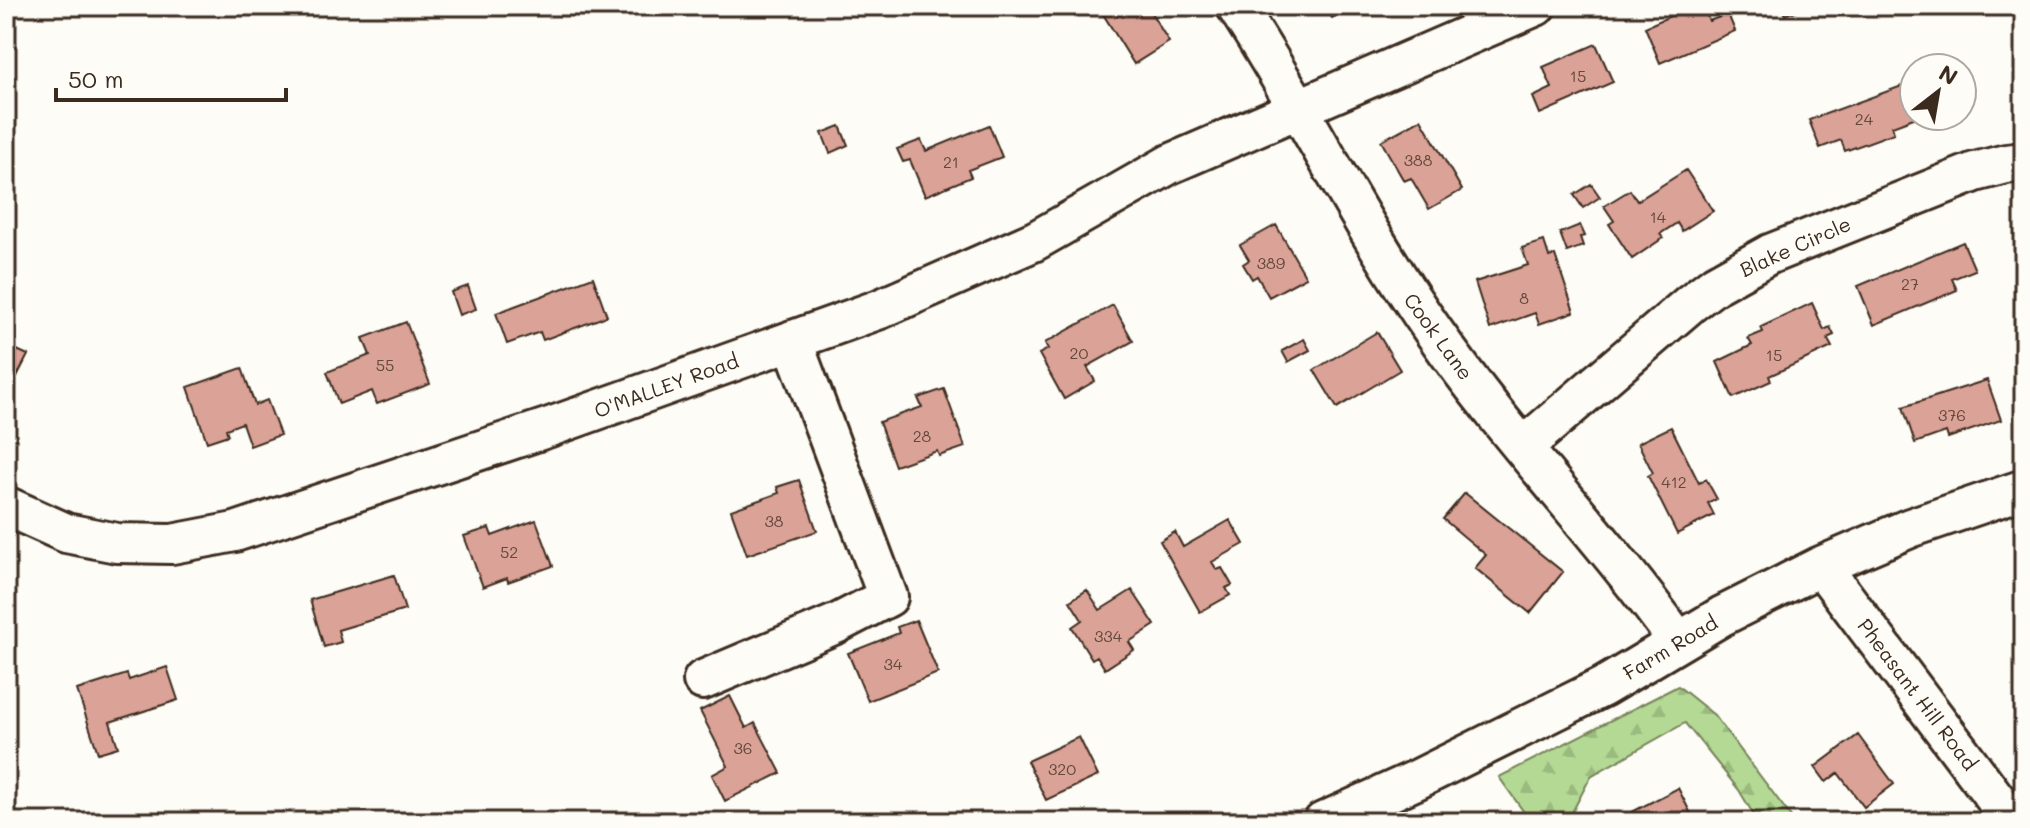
<svg xmlns="http://www.w3.org/2000/svg" width="2030" height="828" font-family="Mali,sans-serif">
	<style>
		.forest { fill: url(#forest-firs); stroke: #778259; stroke-width: 2 }
		.building { fill: #dba297; stroke: #3b2a1e; stroke-width: 2 }
		.lines { fill: none; stroke-linecap: round; stroke-linejoin: round }
		.minor-casing { stroke: #3b2a1e; stroke-width: 44 }
		.minor { stroke: #fdfcf7; stroke-width: 38 }
		.labels { text-anchor: middle; dominant-baseline: central; stroke-width: 8; stroke-linejoin: round; paint-order: stroke }
		.number-label { font-size: 16px; fill: #63483c }
		.street-label { font-size: 20px; fill: #3b2a1e; stroke: #fdfcf7 }
	</style>
	<defs>
		<pattern id="forest-firs" width="22" height="20" patternUnits="userSpaceOnUse" patternTransform="scale(2)"><rect width="22" height="20" fill="#b3d994"/><path d="M5 1l3.5 6h-7zM16 11l3.5 6h-7z" fill="#9bba7f"/></pattern>
	</defs>
	<rect width="100%" height="100%" fill="#fdfcf7"/>
	<filter id="ink" filterUnits="userSpaceOnUse"><feTurbulence type="fractalNoise" baseFrequency=".0125" numOctaves="2"/><feDisplacementMap in="SourceGraphic" scale="16" xChannelSelector="R" yChannelSelector="G"/><feConvolveMatrix kernelMatrix="1 2 1 2 8 2 1 2 1" color-interpolation-filters="sRGB"/></filter>
	<g filter="url(#ink)">
		<!-- forest -->
		<path class="forest" d="M1678 686 1714 715 1795 822H1758L1739 790 1685 723 1591 776 1567 822H1531L1499 777Z"/>
		<!-- building -->
		<path class="building" d="M1117 6H1147L1169 42 1134 64 1103 14Z
			M1325 6H1353L1332 18Z
			M1693 6H1703L1709 21 1728 14 1735 31 1660 63 1645 27Z
			M1781 6H1808L1785 15Z
			M1596 44 1613 82 1540 114 1533 97 1552 88 1543 67Z
			M1910 83 1914 94V116H1919L1892 126 1894 133 1845 151 1841 140 1820 148 1809 120Z
			M1421 119 1462 190 1429 209 1411 178 1404 181 1381 141Z
			M989 125 1002 157 968 170 971 177 925 196 910 160 903 162 897 149 921 140 926 151Z
			M840 126 848 145 830 153 822 133Z
			M1686 170 1713 211 1682 231 1677 223 1660 234 1663 238 1632 259 1609 224 1614 221 1604 206 1630 190 1637 201Z
			M1591 184 1600 197 1583 208 1574 195Z
			M1276 225 1306 277 1269 297 1257 276 1252 279 1243 264 1249 260 1240 245Z
			M1580 225 1585 236 1580 237 1583 246 1567 252 1560 233Z
			M1544 241 1549 257 1555 255 1574 312 1539 324 1535 313 1490 329 1475 282 1528 265 1522 248Z
			M1963 242 1975 270 1952 279 1957 290 1874 325 1858 286Z
			M593 277 607 316 543 340 540 332 507 344 496 313Z
			M468 286 476 309 459 315 451 292Z
			M1812 303 1824 330 1830 327 1834 335 1827 338 1832 347 1769 376 1771 381 1733 398 1717 362 1752 345 1748 338 1763 332 1761 327Z
			M1113 305 1133 341 1087 367 1095 381 1064 399 1039 354 1048 349 1045 343Z
			M406 322 430 384 377 404 372 391 339 404 327 372 370 355 363 338Z
			M1377 332 1400 370 1337 408 1314 370Z
			M1304 339 1310 350 1288 362 1282 351Z
			M6 345 28 355 6 398Z
			M242 368 255 405 267 400 280 435 250 446 242 423 226 429 228 435 207 442 188 387Z
			M1987 380 2001 420 1948 438 1946 432 1915 443 1903 407Z
			M944 389 965 447 939 456 937 451 895 466 879 422 922 407 918 398Z
			M1671 427 1699 483 1706 479 1717 499 1708 503 1714 515 1677 534 1648 476 1653 473 1638 443Z
			M799 480 817 531 747 555 731 510 779 493 777 487Z
			M1465 493 1563 572 1530 613 1475 568 1486 555 1443 519Z
			M536 520 553 566 508 582 507 578 483 587 464 536 489 528 492 536Z
			M1230 520 1244 544 1212 562 1217 570 1222 568 1232 585 1226 588 1230 595 1200 612 1160 541 1175 532 1183 547Z
			M394 575 405 610 338 630 341 642 324 647 310 600Z
			M1087 590 1100 610 1132 590 1155 625 1129 642 1134 650 1105 669 1097 656 1092 659 1072 627 1082 620 1070 601Z
			M916 620 938 673 868 701 848 653 899 633 897 627Z
			M167 667 178 700 110 722 118 747 98 753 77 690 127 674 129 680Z
			M730 696 746 728 755 723 781 773 725 801 712 775 728 766 700 711Z
			M1858 735 1894 784 1864 807 1838 773 1826 782 1815 767Z
			M1079 737 1098 776 1046 800 1027 761Z
			M1678 788 1695 822H1613Z"/>
		<g class="lines">
			<defs>
				<path id="minor" d="M1236 6C1306 113 1361 228 1434 332 1509 440 1601 534 1678 641
					M1523 447 1691 303 1716 284 1770 254 1975 172 2006 164 2024 162
					M6 506 66 533 117 543 172 544 235 532 547 428 880 309 1035 241 1170 164 1536 6
					M1821 566 2013 822
					M703 680 838 623 888 597 792 340
					M1323 822 1416 780 1603 687 1722 616 1821 566 1910 528 2024 489"/>
			</defs>
			<!-- minor casing -->
			<use href="#minor" class="minor-casing"/>
			<!-- minor -->
			<use href="#minor" class="minor"/>
		</g>
	</g>
	<g class="labels">
		<!-- number labels -->
		<g class="number-label">
			<text x="1578" y="75">15</text>
			<text x="1864" y="118">24</text>
			<text x="1418" y="159">388</text>
			<text x="951" y="161">21</text>
			<text x="1658" y="216">14</text>
			<text x="1271" y="262">389</text>
			<text x="1910" y="283">27</text>
			<text x="1524" y="297">8</text>
			<text x="1079" y="352">20</text>
			<text x="1774" y="354">15</text>
			<text x="385" y="364">55</text>
			<text x="1952" y="414">376</text>
			<text x="922" y="435">28</text>
			<text x="1674" y="481">412</text>
			<text x="774" y="520">38</text>
			<text x="509" y="551">52</text>
			<text x="1108" y="635">334</text>
			<text x="893" y="663">34</text>
			<text x="743" y="747">36</text>
			<text x="1062" y="768">320</text>
		</g>
		<!-- street labels -->
		<g class="street-label">
			<text transform="translate(1795 246) rotate(-24)">Blake Circle</text>
			<text transform="translate(1439 336) rotate(54)">Cook Lane</text>
			<text transform="translate(666 385) rotate(-20)">O'MALLEY Road</text>
			<text transform="translate(1670 647) rotate(-31)">Farm Road</text>
			<text transform="translate(1918 694) rotate(53)">Pheasant Hill Road</text>
		</g>
	</g>
	<!-- margin -->
	<rect width="2030" height="828" fill="none" stroke="#fdfcf7" stroke-width="32"/>
	<rect x="16" y="16" width="1998" height="796" fill="none" stroke="#3b2a1e" stroke-width="3" filter="url(#ink)"/>
	<!-- north arrow -->
	<g transform="translate(1938 92) rotate(31)"><circle r="38" fill="#fdfcf7" stroke="#afa8a0" stroke-width="2"/>
	<path d="M0-6L14 30L0 20L-14 30Z" fill="#3b2a1e"/>
	<text y="-12" font-size="22" font-weight="bold" text-anchor="middle" fill="#3b2a1e">N</text>
	</g>
	<!-- scale -->
	<path d="M56 88v12h230v-12" fill="none" stroke="#3b2a1e" stroke-width="4"/>
	<text x="68" y="88" font-size="24" fill="#3b2a1e" stroke="#fdfcf7" stroke-width="6" paint-order="stroke">50 m</text>
</svg>
